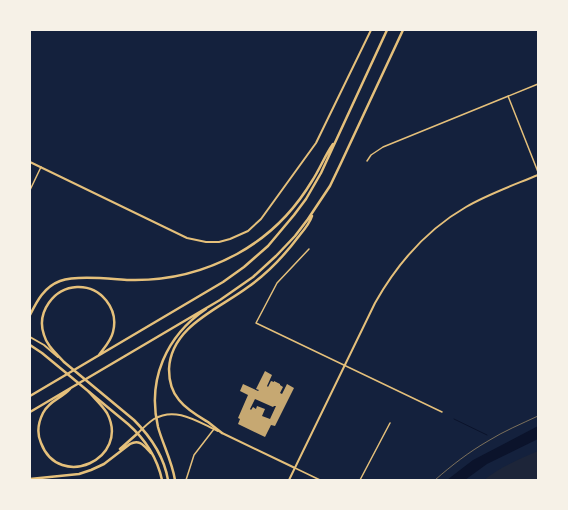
<svg xmlns="http://www.w3.org/2000/svg" width="568" height="510" font-family="Signika,sans-serif">
	<style>
		.green { fill: #1d2539 }
		.water { fill: #0b132b }
		.lines { fill: none; stroke-linecap: round; stroke-linejoin: round }
		.stream { stroke: #0b132b; stroke-width: 1 }
		.building { fill: #c6a872; fill-rule: evenodd }
		.path { stroke: #e5c07b; stroke-width: 0.5 }
		.minor { stroke: #e5c07b; stroke-width: 1.5 }
		.tertiary { stroke: #e5c07b; stroke-width: 2 }
		.secondary { stroke: #e5c07b; stroke-width: 2 }
		.trunk { stroke: #e5c07b; stroke-width: 2.5 }
		.motorway { stroke: #e5c07b; stroke-width: 2.5 }
	</style>
	<rect width="100%" height="100%" fill="#14213d"/>
	<!-- green -->
	<path class="green" d="M538 451V480H484C500 467 520 459 538 451Z"/>
	<!-- water -->
	<path class="water" d="M538 426V439L487 464 465 480H447L473 460Z"/>
	<g class="lines">
		<!-- stream -->
		<path class="stream" d="M454 419 487 435"/>
	</g>
	<!-- building -->
	<path class="building" d="M265 371 272 375 267 386 268 387 271 381 274 382V381L280 384V385L283 387 280 393 282 394 287 384 294 388 275 426 271 425 265 437 238 424 240 419 238 418 248 395 240 391 243 384 258 391 259 390 256 389ZM255 399 273 407 274 406H276L270 419 262 416 265 409 257 406 256 409 253 407 251 410 250 409Z"/>
	<g class="lines">
		<!-- path -->
		<path class="path" d="M435 480C452 465 469 452 488 441 504 431 521 424 538 416"/>
		<!-- minor -->
		<path class="minor" d="M508 96 538 172
			M367 161 371 155 383 147 538 84
			M30 190 41 167
			M309 249 277 283 256 323 442 412
			M295 468 320 480
			M186 480 194 455 214 429
			M360 480 390 423"/>
		<!-- tertiary -->
		<path class="tertiary" d="M30 31V30
			M30 162 187 238 206 242H219L230 239 248 231 261 219 316 143 371 30
			M138 433C143 428 148 423 154 419 176 406 198 422 218 431
			M222 433 295 468"/>
		<!-- secondary -->
		<path class="secondary" d="M30 337 44 345 58 357
			M289 480 375 303C397 264 426 230 466 207 488 194 514 185 538 175"/>
		<!-- trunk -->
		<path class="trunk" d="M30 345 42 353 128 424C145 439 157 457 162 480
			M64 362 134 420C151 437 164 456 168 480"/>
		<!-- motorway -->
		<path class="motorway" d="M30 315C37 301 44 287 60 281 77 275 110 279 129 280 166 281 204 272 237 254 268 237 294 211 312 181 320 169 325 155 333 144
			M64 362C56 353 47 346 44 335 36 312 54 288 77 287 101 286 119 309 113 332 111 341 104 348 99 355
			M70 389C61 399 50 400 43 413 38 423 37 434 41 443 59 491 131 459 107 413 102 405 95 399 89 392
			M30 396 223 282 244 267 268 246 294 215 306 199 321 173 387 30
			M30 412 220 300 253 277 276 256 295 236 308 219 330 186 341 163 403 30
			M222 433C218 430 213 426 208 422 198 416 187 410 179 400 172 392 169 380 169 369 171 326 219 309 248 287 268 273 284 256 299 236 304 230 310 223 312 216
			M120 449 138 433
			M30 479 79 474 91 470 104 464 130 444C140 439 144 446 151 453
			M175 480C172 461 163 445 158 427 147 380 166 336 206 309"/>
	</g>
	<!-- border -->
	<rect width="568" height="510" fill="none" stroke="#f6f1e7" stroke-width="62"/>
</svg>
